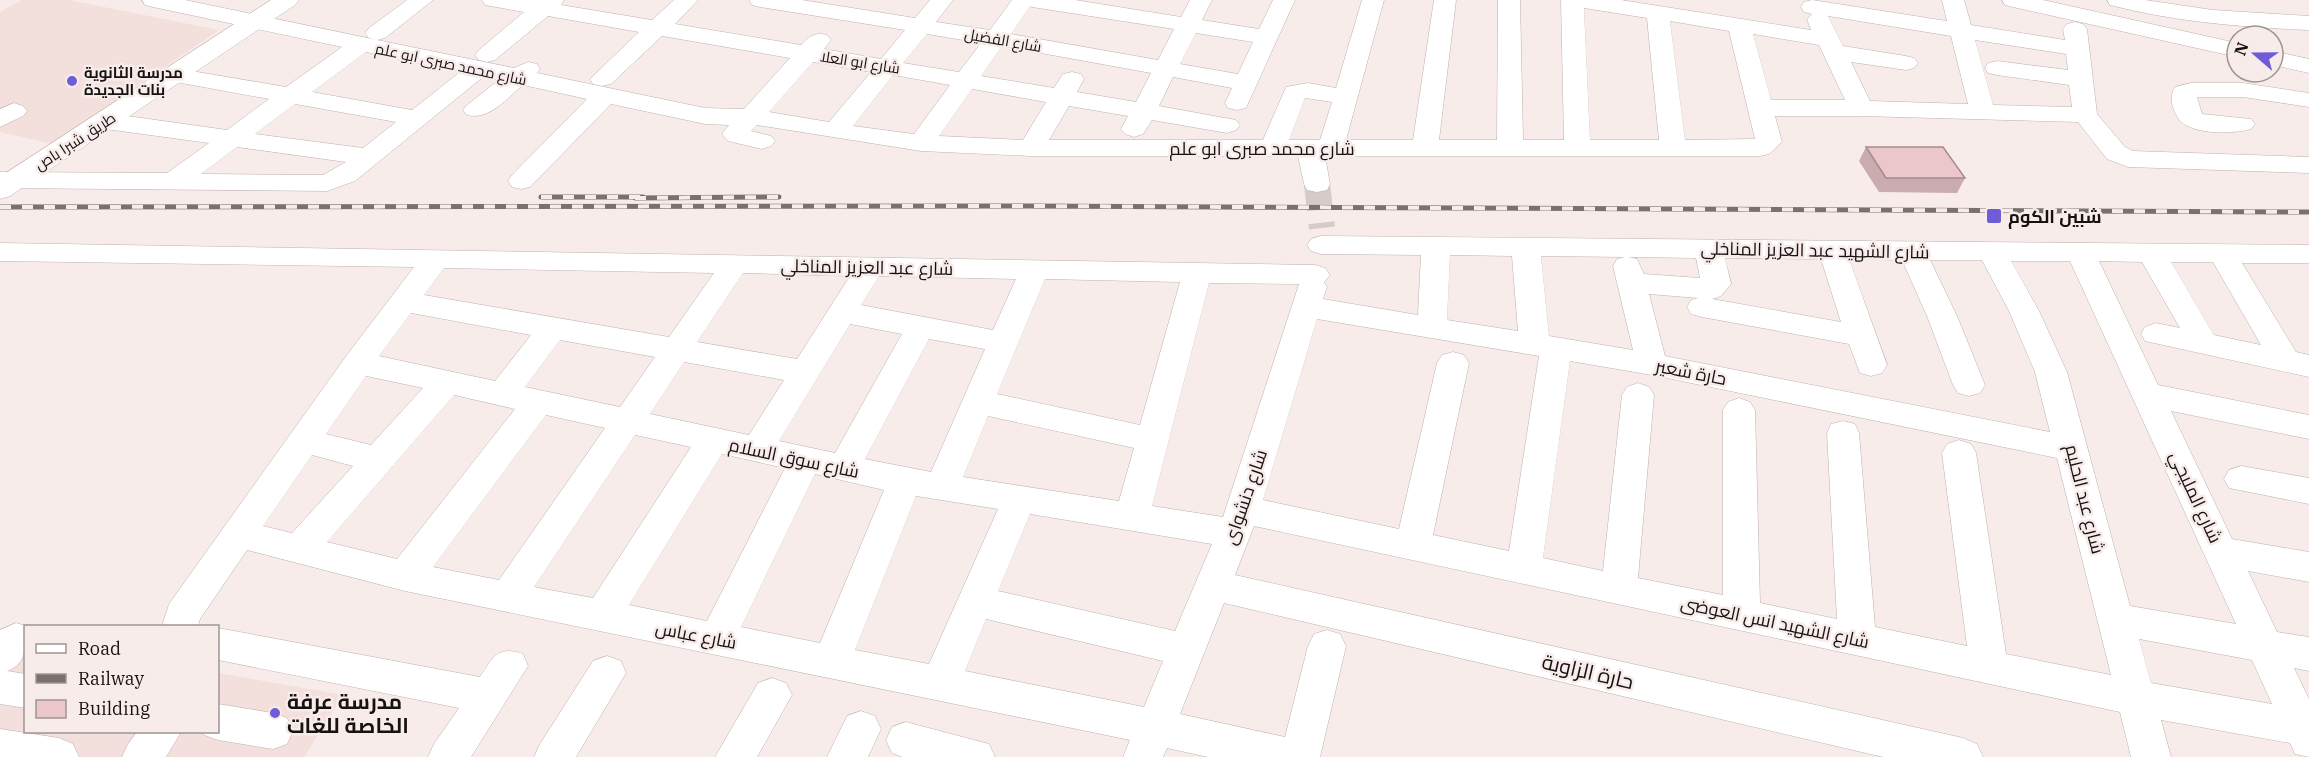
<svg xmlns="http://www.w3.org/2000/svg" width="2309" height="757" font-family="'IBM Plex Serif',Cairo,serif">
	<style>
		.built { fill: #f3dfdb }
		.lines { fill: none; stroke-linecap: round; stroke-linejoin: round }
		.minor-tunnel { stroke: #d6cbc9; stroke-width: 26; stroke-dasharray: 26 13; stroke-linecap: butt }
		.minor-casing { stroke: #bdb1af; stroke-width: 1 }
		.major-casing { stroke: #bdb1af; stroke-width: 1 }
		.minor { fill: #fff; fill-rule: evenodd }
		.major { fill: #fff; fill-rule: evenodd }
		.rail-casing { stroke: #787170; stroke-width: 5 }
		.rail { stroke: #f8ecea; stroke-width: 4; stroke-dasharray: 11; stroke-linecap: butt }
		.wall { fill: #caabaf }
		.building { fill: #ebc7cb; stroke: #a48b8e; stroke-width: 1.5 }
		.poi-dot { fill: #6f5dd7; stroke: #f8ecea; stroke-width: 2 }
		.labels { text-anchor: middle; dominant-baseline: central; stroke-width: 5; stroke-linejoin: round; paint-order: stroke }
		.far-street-label { font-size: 15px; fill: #161211; stroke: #f8ecea }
		.far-poi-label { font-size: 15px; font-weight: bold; fill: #161211; stroke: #f8ecea; text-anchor: start }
		.street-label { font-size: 18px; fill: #161211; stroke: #f8ecea }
		.poi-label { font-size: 18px; font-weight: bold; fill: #161211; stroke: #f8ecea; text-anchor: start }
		.near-street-label { font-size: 21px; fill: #161211; stroke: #f8ecea }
		.near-poi-label { font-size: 21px; font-weight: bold; fill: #161211; stroke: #f8ecea; text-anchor: start }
	</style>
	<rect width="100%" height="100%" fill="#f8ecea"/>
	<!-- built -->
	<path class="built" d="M22 0H69L219 30 52 144 0 132V12Z
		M6 638 25 641 26 732H218V673L343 695 304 757H0V645Z"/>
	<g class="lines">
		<!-- minor-tunnel -->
		<path class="minor-tunnel" d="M1317 184 1322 228"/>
		<defs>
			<path id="minor" d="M142 0H185L377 40 369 38 365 33 369 28 407 0H433L385 38 377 40 514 68 528 62 537 64 540 69 537 73 705 108 744 109 790 58 662 36 611 84 602 86 593 84 590 79 639 32 548 16 495 60 487 62 479 60 475 55 479 50 524 12 485 5 482 0H564L561 5 652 20 674 0H698L675 24 801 45C810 36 814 32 827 35L831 40 824 49 881 59 905 30 760 7 752 5 749 0H802L915 18 930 0H953L936 22 990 30 1012 0H1075L1181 17 1190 0H1212L1202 20 1259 29 1273 0H1295L1246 108 1237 110 1228 108 1225 103 1232 88 1173 77 1159 106 1236 120 1240 125 1236 130 1227 133 1152 120 1143 134 1134 137 1125 134 1121 129 1128 116 1069 106 1049 140H1263L1286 87 1308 83 1336 88 1362 0H1384L1346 140H1413L1434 0H1456L1439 140H1497L1498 0H1520L1523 140H1564L1561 0H1621L1811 30 1807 19 1812 14 1804 12 1801 7 1804 2 1812 0 1947 21 1942 0H1964L1971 25 2065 40 2063 29 2067 24 2075 22 2083 24 2087 29 2097 114 2125 147 2133 151 2309 157V173L2128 167 2107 159 2078 122 1861 116H1775L1782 142 1769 154 1760 156H1325L1330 184 1327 190 1317 192 1307 190 1304 184 1298 156H1031L921 151 757 125 751 131 771 136 775 141 771 146 762 149 728 141 722 134 729 125 705 124 611 104 530 187 521 189 512 187 508 181 512 175 587 99 523 85C507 98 489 121 467 115L463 110 467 105 499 80 483 77 355 181 327 191 0 188V172L167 173 209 143 106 129 97 126 93 121 97 116 106 113 227 130 269 99 165 80 162 75 165 70 174 68 286 87 342 47 153 7 145 5ZM1030 6 1032 7 1174 29 1158 60 1011 34ZM1584 8 1647 18 1659 140H1590ZM1828 16 1951 36 1968 104 1870 101 1851 62 1906 70 1914 68 1918 63 1914 58 1906 56 1843 46ZM1670 21 1729 31 1755 139 1685 140ZM1196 33 1253 42 1238 74 1180 64ZM927 34 981 43 959 72 903 63ZM1753 34 1819 45 1845 100H1771ZM1975 40 2066 54 2068 70 1997 61 1988 63 1985 68 1988 73 1997 75 2069 85 2072 107 1993 105ZM1002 46 1151 73 1136 102 1077 92 1084 79 1081 74 1072 72 1063 74 1054 88 981 76ZM366 52 460 72 412 110 312 92ZM813 62 871 72 829 122 769 112ZM893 75 950 85 914 134 853 126ZM972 89 1046 102 1023 140 939 136ZM1305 98 1332 102 1320 140H1289ZM295 104 396 122 363 148 255 134ZM237 147 346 162 323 175 201 174Z
				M2002 0H2043L2237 43V57L2013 7 2005 5Z
				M2107 0H2145L2213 10 2309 16V30C2241 27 2176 22 2110 5Z
				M2273 51 2309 59V73L2273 65Z
				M2191 83H2243L2309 93V107L2243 97H2197L2202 114 2251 119 2255 124 2251 129C2232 134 2195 135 2180 121 2173 111 2168 98 2175 87Z
				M14 103 23 106 27 111 23 116 0 127V109Z
				M1321 236 2309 245V263H2242L2296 352 2309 355V377L2145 341 2141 334 2145 327 2156 323 2180 328 2142 262 2099 261 2158 385 2309 415V439L2171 411 2232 539 2309 552V582L2248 571 2277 632 2309 637V671L2294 668 2309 699V757L2295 754 2290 743 2161 720 2171 757H2131L2120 712 1254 526 1235 575 1963 738 1977 744 1983 757H1883L1224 603 1180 714 1285 737 1308 646 1314 634 1327 630 1340 634 1346 646 1320 757H1208L1167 748 1163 757H1123L1130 740 405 591 247 550 200 619 198 626H162L169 604 347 355 414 267 0 261V243L1315 265 1325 268 1330 275 1324 282 1327 287 1323 299 1418 315 1421 255 1321 254 1311 251 1307 245 1311 239ZM1450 255 1512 256 1518 331 1447 320ZM1541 256 1625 257 1617 259 1613 266 1633 350 1549 336ZM1629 257 1696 258 1700 278 1644 274 1637 259ZM1725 258 1821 259 1841 322 1712 299 1721 296 1731 284ZM1849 259 1902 260 1927 316 1953 385 1958 393 1969 396 1980 393 1985 385 1957 316 1930 260H1982L2009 311 2035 372 2050 432 1665 356 1649 294 1698 298 1691 300 1687 307 1691 314 1702 317 1849 344 1860 373 1871 376 1882 373 1887 365ZM2011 261H2070L2236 624 2130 606 2067 372 2039 311ZM2171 262H2213L2261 345 2214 335ZM444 268 714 273 669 337 424 295ZM743 273 850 276 797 359 697 342ZM879 276 1016 279 993 330 861 305ZM1045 279 1180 282 1140 425 997 394ZM1209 283 1299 284 1223 517 1152 506ZM411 313 531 335 495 381 379 356ZM1317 319 1539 356 1509 551 1433 535 1469 363 1464 355 1453 352 1442 355 1437 363 1399 529 1263 500ZM850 324 902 334 835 453 779 441ZM929 339 985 349 931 472 865 459ZM560 340 655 357 620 407 525 387ZM1570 361 1652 375 2057 458 2111 675 2006 654 1976 453 1971 444 1959 440 1947 444 1942 453 1967 646 1875 627 1859 433 1855 424 1843 421 1831 424 1827 433 1837 619 1760 603 1755 410 1750 402 1739 398 1728 402 1723 410V595L1638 578 1654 395 1649 387 1638 383 1627 387 1622 395 1603 571 1543 558ZM684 362 784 380 749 435 650 414ZM366 376 423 388 371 445 326 434ZM454 395 515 409 397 559 327 542ZM546 415 605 428 499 580 433 567ZM988 416 1134 448 1119 501 963 477ZM635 435 691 447 593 598 534 587ZM722 454 785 468 707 621 629 605ZM312 455 353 466 292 533 263 526ZM815 474 884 490 820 643 741 627ZM916 496 998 509 929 664 855 650ZM1030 514 1212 544 1175 631 998 591ZM986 619 1163 661 1144 707 965 671ZM2139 639 2252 660 2272 704 2151 683Z
				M2241 466 2309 478V504L2229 488 2224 479 2229 470Z
				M16 623 26 626C22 644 31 662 7 671L26 674V708L0 704V630Z
				M218 628 480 677C493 658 497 645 523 654L528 666 471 757H428L434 744 459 708 218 660Z
				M607 656 621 661 626 673 576 757H534L540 744 593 661Z
				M772 678 786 683 792 695 757 757H715L758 683Z
				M218 704 273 713 287 718 293 731 287 744 273 749 218 740 204 735 203 732H218Z
				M861 711 875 716 881 729 868 757H827L847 716Z
				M906 722 989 744 995 757H902L892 753 886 740 892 727Z
				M0 729 59 738 73 744 79 757H0Z
				M137 732H181L166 757H122L128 744Z"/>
			<path id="major" d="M271 0H299L295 5 10 196 0 199V177Z"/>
		</defs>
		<!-- minor casing -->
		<use href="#minor" class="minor-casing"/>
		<!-- major casing -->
		<use href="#major" class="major-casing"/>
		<!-- minor -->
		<use href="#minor" class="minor"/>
		<!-- major -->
		<use href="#major" class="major"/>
		<defs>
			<path id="rail" d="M541 197H643
				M635 198 779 197
				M0 207 1026 206 2309 212"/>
		</defs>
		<!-- rail casing -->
		<use href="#rail" class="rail-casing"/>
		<!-- rail -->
		<use href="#rail" class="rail"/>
	</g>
	<!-- wall -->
	<path class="wall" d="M1866 147 1965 178 1957 193 1879 192 1859 161Z"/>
	<!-- building -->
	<path class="building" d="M1866 147H1943L1965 178H1886Z"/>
	<!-- markers -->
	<g class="poi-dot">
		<circle cx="72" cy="81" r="6"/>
		<rect x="1986" y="208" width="16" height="16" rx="3"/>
		<circle cx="275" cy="713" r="6"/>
	</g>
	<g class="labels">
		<!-- far-street labels -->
		<g class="far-street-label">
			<text transform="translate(1003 40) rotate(10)">شارع الفضيل</text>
			<text transform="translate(860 62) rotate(9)">شارع ابو العلا</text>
			<text transform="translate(451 64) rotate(12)">شارع محمد صبرى ابو علم</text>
			<text transform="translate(75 141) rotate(-33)">طريق شبرا باص</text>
		</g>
		<!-- far-poi labels -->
		<g class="far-poi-label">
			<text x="84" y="72">مدرسة الثانوية<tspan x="84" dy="17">بنات الجديدة</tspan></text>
		</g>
		<!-- street labels -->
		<g class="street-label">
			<text x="1262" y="148">شارع محمد صبرى ابو علم</text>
			<text transform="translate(1815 250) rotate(1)">شارع الشهيد عبد العزيز المناخلي</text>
			<text transform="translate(867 267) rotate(1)">شارع عبد العزيز المناخلي</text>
			<text transform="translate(1691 372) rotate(11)">حارة شعير</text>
			<text transform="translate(794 458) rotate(12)">شارع سوق السلام</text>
			<text transform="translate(1245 497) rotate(-71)">شارع دنشواى</text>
			<text transform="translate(2196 497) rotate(65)">شارع المليجي</text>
			<text transform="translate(2085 499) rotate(76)">شارع عبد الحليم</text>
			<text transform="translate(1775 622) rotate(12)">شارع الشهيد انس العوضى</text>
			<text transform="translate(696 635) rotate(11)">شارع عباس</text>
		</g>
		<!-- poi labels -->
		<g class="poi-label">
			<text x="2008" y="216">شبين الكوم</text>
		</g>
		<!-- near-street labels -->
		<g class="near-street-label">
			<text transform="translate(1588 671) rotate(13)">حارة الزاوية</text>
		</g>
		<!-- near-poi labels -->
		<g class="near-poi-label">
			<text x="287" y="701">مدرسة عرفة<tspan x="287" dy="24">الخاصة للغات</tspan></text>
		</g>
	</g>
	<!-- legend -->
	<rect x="24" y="625" width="195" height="108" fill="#f8ecea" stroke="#9e9593" stroke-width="1.5"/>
	<rect x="36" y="644" width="30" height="9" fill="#ffffff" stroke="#9e9593" stroke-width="1.5"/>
	<text x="78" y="655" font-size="18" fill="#161211">Road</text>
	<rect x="36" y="674" width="30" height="9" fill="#787170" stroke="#9e9593" stroke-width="1.5"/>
	<text x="78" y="685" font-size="18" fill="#161211">Railway</text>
	<rect x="36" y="700" width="30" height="18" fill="#ebc7cb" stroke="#9e9593" stroke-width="1.5"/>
	<text x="78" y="715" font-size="18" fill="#161211">Building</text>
	<!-- north arrow -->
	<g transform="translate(2255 54) rotate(290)"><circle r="28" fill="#f8ecea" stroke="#9e9593" stroke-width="1.5"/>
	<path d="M0-4.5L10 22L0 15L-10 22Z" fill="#6f5dd7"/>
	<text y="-9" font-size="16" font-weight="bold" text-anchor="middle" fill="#161211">N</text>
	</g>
</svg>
